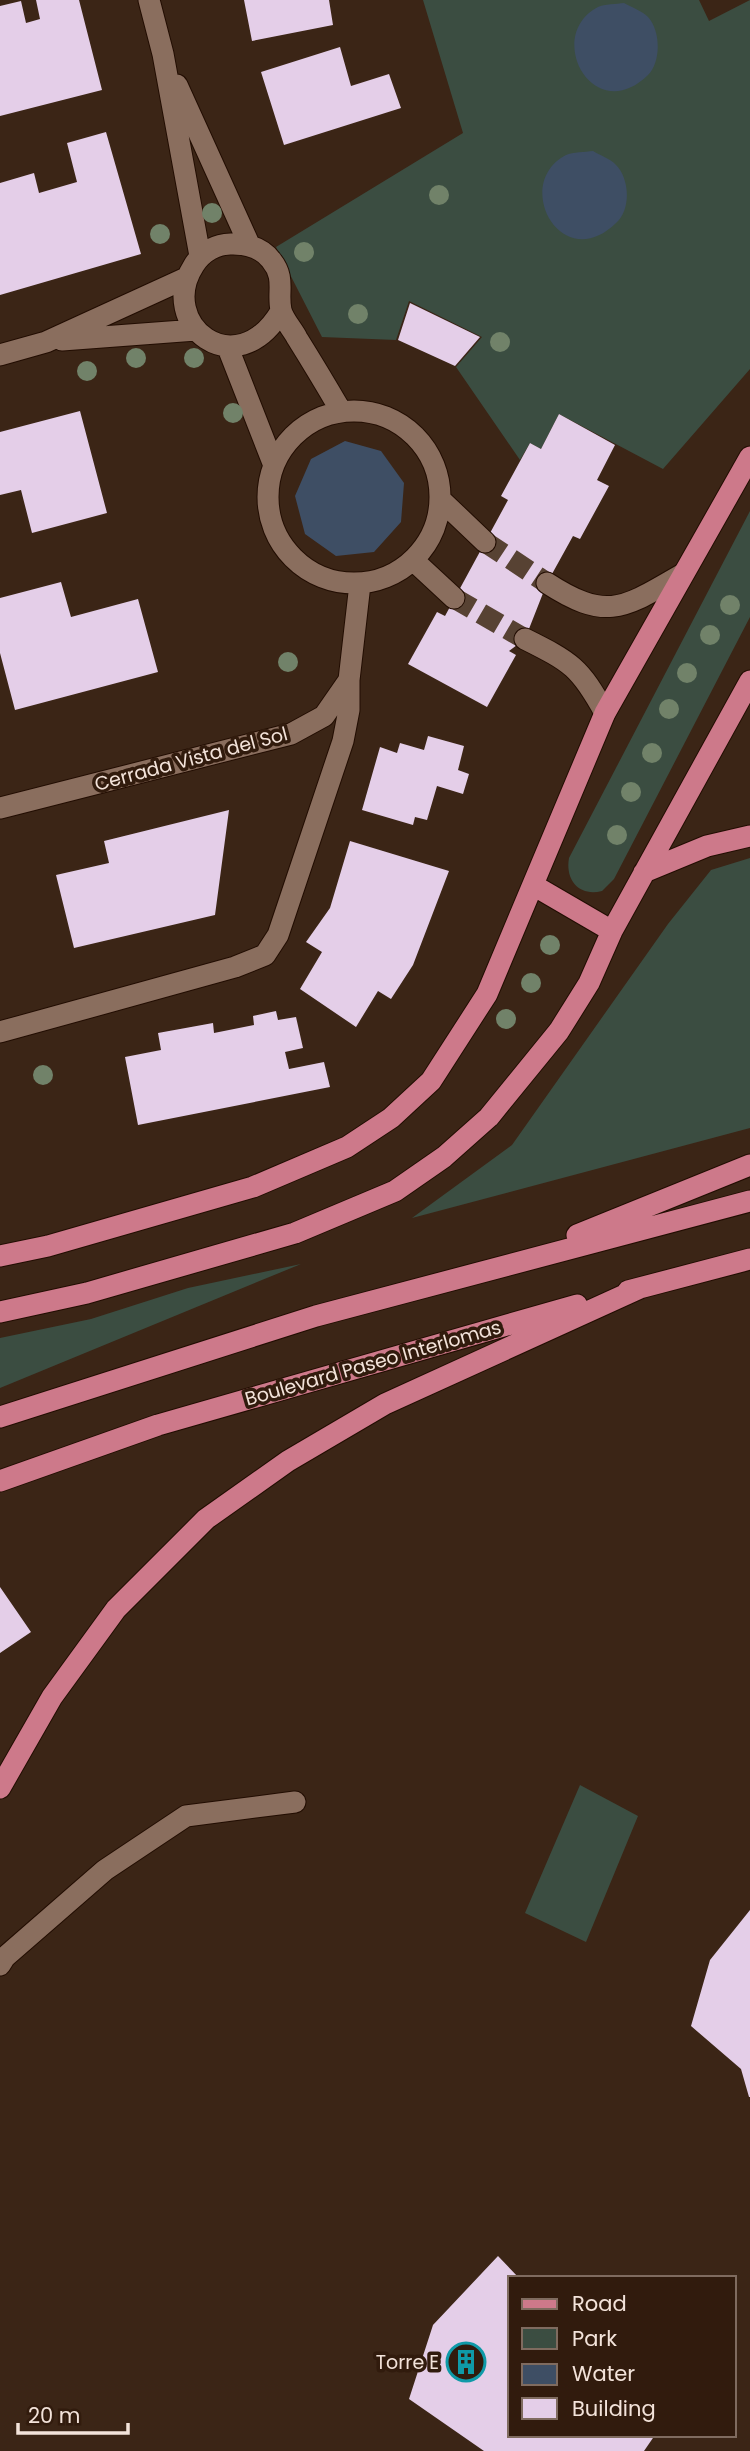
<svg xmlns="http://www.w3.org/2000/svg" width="750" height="2451" font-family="Poppins,sans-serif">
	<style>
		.green { fill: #3b4d41 }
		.water { fill: #3e4e64 }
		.building { fill: #e4cee8 }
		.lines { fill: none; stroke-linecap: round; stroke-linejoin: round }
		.minor-tunnel { stroke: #574233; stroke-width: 21; stroke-dasharray: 21 10; stroke-linecap: butt }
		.minor-casing { stroke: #220d02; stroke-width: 23 }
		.major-casing { stroke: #220d02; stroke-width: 23 }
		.minor { stroke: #8a6e5e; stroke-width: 21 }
		.major { stroke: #cd798a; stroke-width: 21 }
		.tree { fill: #718269 }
		.labels { text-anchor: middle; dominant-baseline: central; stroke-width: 7; stroke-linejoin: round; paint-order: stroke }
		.street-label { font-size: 19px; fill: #f3e3da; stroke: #311b0d }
		.poi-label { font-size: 19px; fill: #f3e3da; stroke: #311b0d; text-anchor: end }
	</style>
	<rect width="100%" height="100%" fill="#3b2516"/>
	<!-- green -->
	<path class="green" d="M423 0H699L709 21 750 0V369L663 469 559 414 541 449 530 443 520 460 456 367 482 337 409 301 396 340 322 337 276 247 463 133Z
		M750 511V617L614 879 602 891C579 897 565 880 569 858Z
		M750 858V1128L412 1218 512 1145 668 924 711 870Z
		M301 1264 0 1388V1338L91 1319 188 1288Z
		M580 1785 638 1816 586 1942 525 1913Z"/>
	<!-- water -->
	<path class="water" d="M624 3C631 7 642 11 648 17 661 31 661 62 648 75 594 128 543 36 598 7 604 4 617 4 624 3Z
		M593 151C599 155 611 159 616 165 630 179 631 210 616 223 562 276 511 184 566 155 573 152 585 152 593 151Z
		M345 441 381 451 404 483 401 522 374 552 336 556 305 534 295 496 311 459Z"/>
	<!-- building -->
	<path class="building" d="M36 0H79L102 90 0 116V6L21 1 26 23 40 19Z
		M244 0H329L333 25 252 41Z
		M340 47 351 86 389 74 401 108 284 145 261 72Z
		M106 132 141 254 0 295V183L34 173 39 193 77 182 67 143Z
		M410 303 480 337 455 366 398 340Z
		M80 411 107 513 32 533 21 490 0 495V432Z
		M559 414 615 445 597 480 609 486 580 539 573 536 547 583 525 639 509 651 516 655 487 707 408 664 437 612 445 616 508 500 501 496 530 443 541 449Z
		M61 582 71 617 138 599 158 672 15 710 0 653V598Z
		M428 736 464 746 458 770 469 774 463 794 437 786 427 820 415 817 413 825 362 810 380 747 397 753 400 743 424 750Z
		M229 810 215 915 74 948 56 875 109 863 104 841Z
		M350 841 449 871 413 965 391 999 378 991 356 1027 300 989 322 952 306 942 330 908Z
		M276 1011 278 1020 296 1017 303 1048 285 1052 289 1069 324 1062 330 1087 138 1125 125 1057 161 1050 158 1033 213 1023 214 1033 254 1025 253 1016Z
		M0 1587 31 1632 0 1653Z
		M750 1910V2097H749L741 2069 691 2026 710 1960Z
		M498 2256 519 2278H510V2435H655L644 2451H484L409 2399 433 2325Z"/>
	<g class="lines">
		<!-- minor-tunnel -->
		<path class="minor-tunnel" d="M485 542 547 583
			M454 598 525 639"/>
		<defs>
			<path id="minor" d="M149 0 163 54 200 256
				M177 85 249 244
				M281 311C236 387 156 324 194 265 202 252 217 243 233 244 247 244 262 248 271 260 286 278 277 292 281 310 283 319 293 330 297 338 312 362 327 387 341 411
				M62 340 196 330
				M228 348 273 463
				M0 355 46 342 186 278
				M268 497a86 86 0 1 1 172 0a86 86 0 1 1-172 0Z
				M441 500 485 542
				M413 560 454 598
				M547 583C607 622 624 608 681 575
				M525 639C571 662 580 667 605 713
				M0 808 291 734 324 716 349 680 360 584
				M0 1032 235 967 265 955 278 935 343 741 349 710V680
				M0 1965 5 1957 105 1870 186 1816 295 1802"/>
			<path id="major" d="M644 872 707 846 750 836
				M533 885 612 931
				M577 1235 750 1165
				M0 1256 48 1246 253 1187 347 1147 391 1118 431 1081 487 994 605 713 750 457
				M628 1291 750 1259
				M0 1312 87 1293 295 1233 395 1191 444 1157 489 1117 559 1031 589 983 612 931 750 681
				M0 1417 316 1316 750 1201
				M0 1481 158 1425 577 1305
				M0 1788 52 1697 116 1609 206 1519 288 1461 385 1404 640 1288"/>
		</defs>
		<!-- minor casing -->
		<use href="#minor" class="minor-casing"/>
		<!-- major casing -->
		<use href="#major" class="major-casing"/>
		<!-- minor -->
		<use href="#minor" class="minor"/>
		<!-- major -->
		<use href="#major" class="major"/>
	</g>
	<!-- trees -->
	<g class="tree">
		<circle cx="439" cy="195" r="10"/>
		<circle cx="212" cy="213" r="10"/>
		<circle cx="160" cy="234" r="10"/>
		<circle cx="304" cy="252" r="10"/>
		<circle cx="358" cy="314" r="10"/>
		<circle cx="500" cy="342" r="10"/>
		<circle cx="136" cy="358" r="10"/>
		<circle cx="194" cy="358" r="10"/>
		<circle cx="87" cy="371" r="10"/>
		<circle cx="233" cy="413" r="10"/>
		<circle cx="730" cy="605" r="10"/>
		<circle cx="710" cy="635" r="10"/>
		<circle cx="288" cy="662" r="10"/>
		<circle cx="687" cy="673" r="10"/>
		<circle cx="669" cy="709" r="10"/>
		<circle cx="652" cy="753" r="10"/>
		<circle cx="631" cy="792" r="10"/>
		<circle cx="617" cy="835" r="10"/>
		<circle cx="550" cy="945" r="10"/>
		<circle cx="531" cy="983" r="10"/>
		<circle cx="506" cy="1019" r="10"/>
		<circle cx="43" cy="1075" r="10"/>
	</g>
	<!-- icons -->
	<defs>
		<symbol id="building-ring" viewBox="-11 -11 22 22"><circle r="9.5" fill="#311b0d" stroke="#0f9aa8" stroke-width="1.5"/><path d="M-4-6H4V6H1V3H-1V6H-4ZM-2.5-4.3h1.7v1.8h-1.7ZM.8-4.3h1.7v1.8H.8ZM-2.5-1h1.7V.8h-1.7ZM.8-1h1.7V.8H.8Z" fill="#0f9aa8"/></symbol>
	</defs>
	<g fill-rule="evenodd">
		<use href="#building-ring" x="444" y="2340" width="44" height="44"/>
	</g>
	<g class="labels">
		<!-- street labels -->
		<g class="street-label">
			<text transform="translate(191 759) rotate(-15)">Cerrada Vista del Sol</text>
			<text transform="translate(373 1363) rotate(-16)">Boulevard Paseo Interlomas</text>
		</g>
		<!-- poi labels -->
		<g class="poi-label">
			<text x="439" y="2362">Torre E</text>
		</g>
	</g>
	<!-- legend -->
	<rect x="508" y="2276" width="228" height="161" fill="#311b0d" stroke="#7f6b5f" stroke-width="2"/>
	<rect x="522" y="2299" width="35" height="10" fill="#cd798a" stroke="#7f6b5f" stroke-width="2"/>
	<text x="572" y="2311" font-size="21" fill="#f3e3da">Road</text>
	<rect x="522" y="2328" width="35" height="21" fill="#3b4d41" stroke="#7f6b5f" stroke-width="2"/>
	<text x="572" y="2346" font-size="21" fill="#f3e3da">Park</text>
	<rect x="522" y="2364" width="35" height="21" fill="#3e4e64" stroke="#7f6b5f" stroke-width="2"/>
	<text x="572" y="2381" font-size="21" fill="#f3e3da">Water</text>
	<rect x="522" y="2398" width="35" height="21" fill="#e4cee8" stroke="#7f6b5f" stroke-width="2"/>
	<text x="572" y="2416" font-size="21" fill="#f3e3da">Building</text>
	<!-- scale -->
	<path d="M18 2423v10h110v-10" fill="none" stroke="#f3e3da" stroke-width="3.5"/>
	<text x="28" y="2423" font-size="21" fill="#f3e3da" stroke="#311b0d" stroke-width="5" paint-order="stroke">20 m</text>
</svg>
